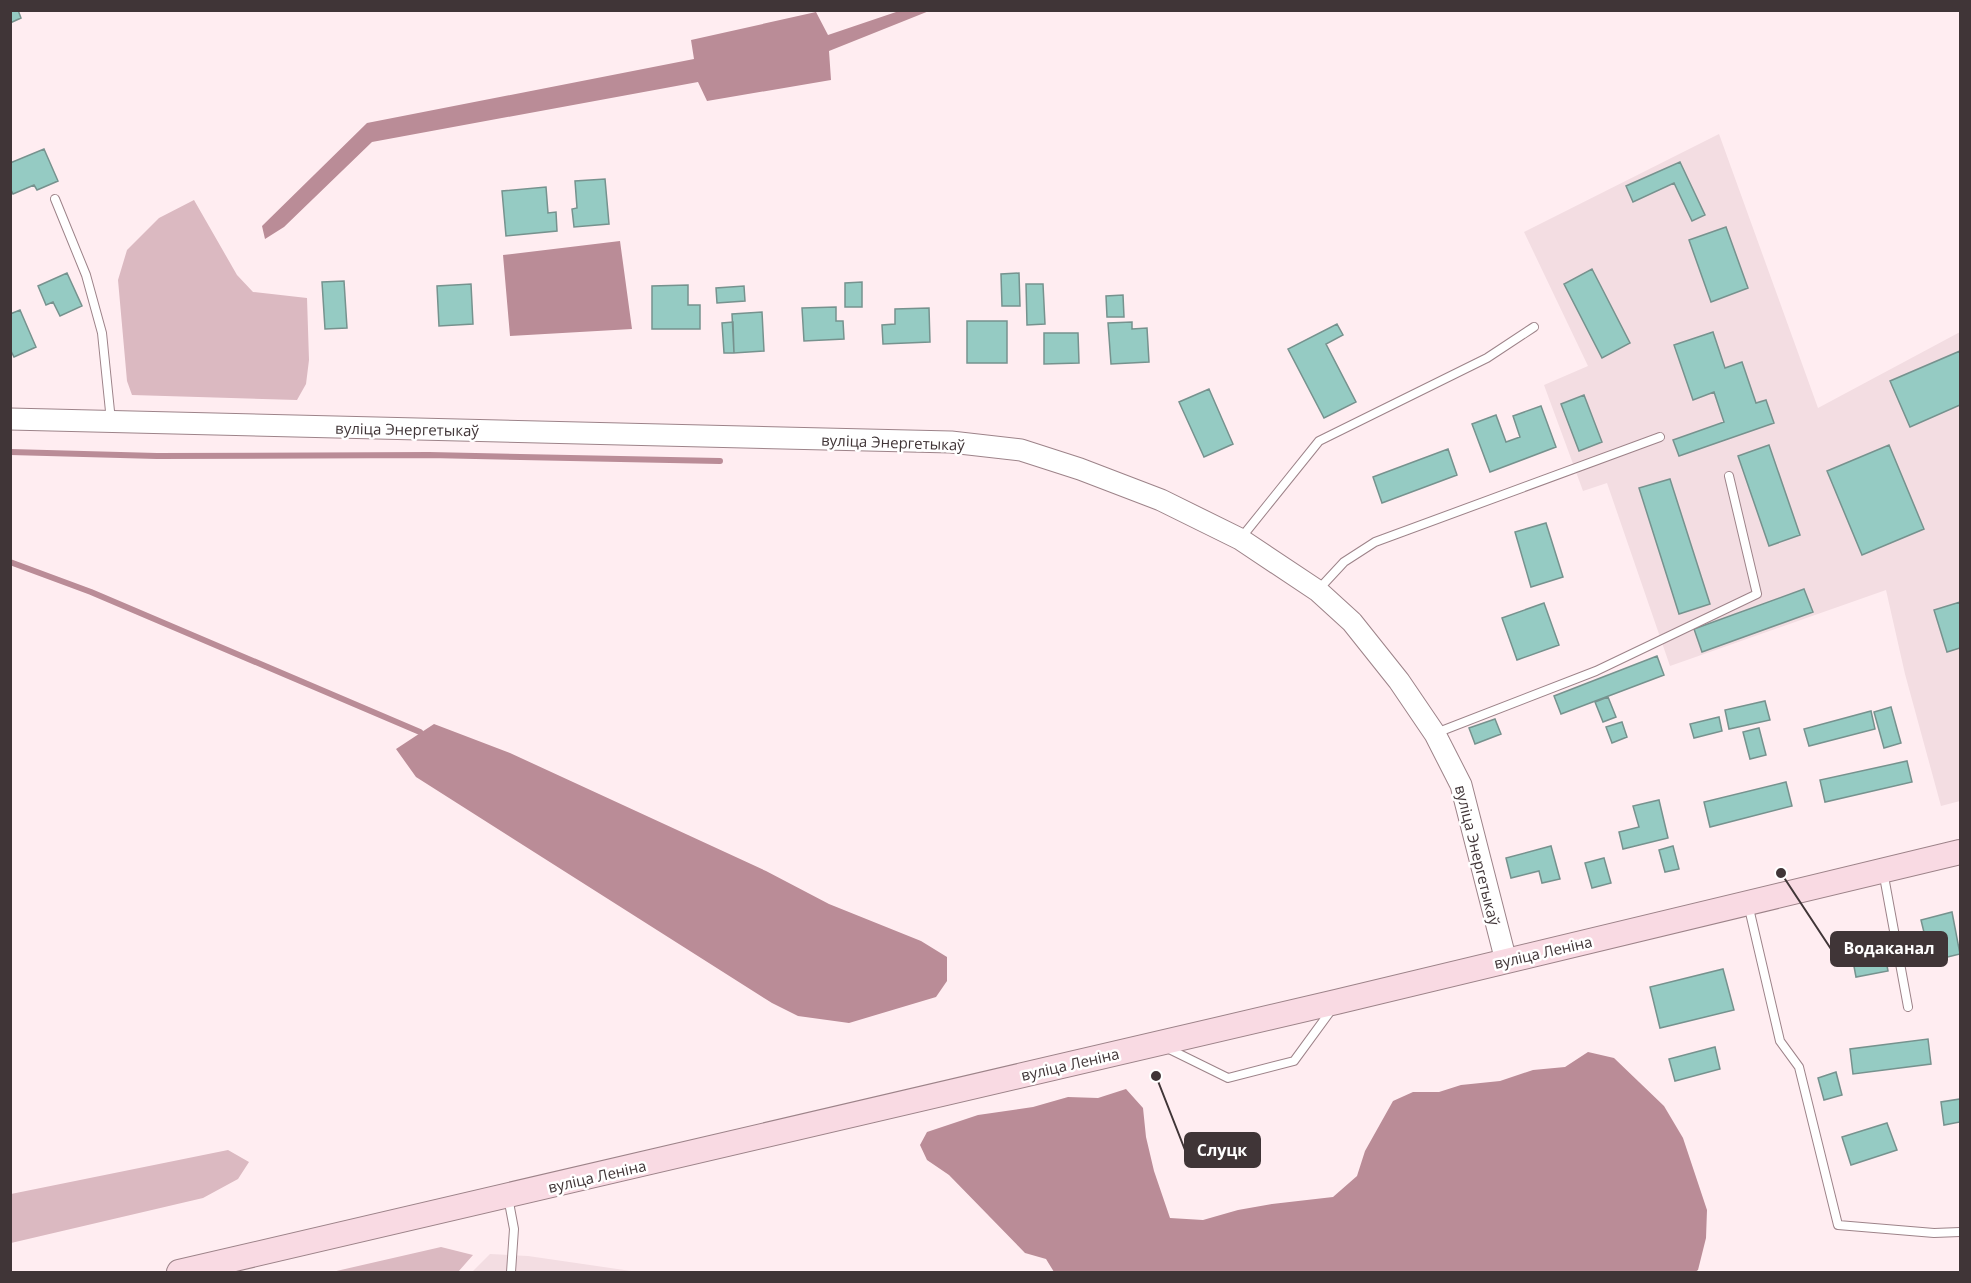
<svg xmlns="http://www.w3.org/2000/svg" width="1971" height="1283" font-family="'Open Sans',sans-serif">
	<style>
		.built { fill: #f3dde2 }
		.green { fill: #dbb9c1 }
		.water { fill: #ba8c97 }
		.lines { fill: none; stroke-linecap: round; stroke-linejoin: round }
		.stream { stroke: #ba8c97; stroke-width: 6 }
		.building { fill: #95cbc3; stroke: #76928e; stroke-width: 1.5 }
		.service-casing { stroke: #9d8389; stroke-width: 10 }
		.tertiary-casing { stroke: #9d8389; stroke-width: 23 }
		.secondary-casing { stroke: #9d8389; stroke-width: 26 }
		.service { stroke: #fff; stroke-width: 8 }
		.tertiary { stroke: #fff; stroke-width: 21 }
		.secondary { stroke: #f9dae3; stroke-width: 24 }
		.labels { text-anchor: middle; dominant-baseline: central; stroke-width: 5; stroke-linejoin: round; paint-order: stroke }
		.street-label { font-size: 15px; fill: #403537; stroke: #fff }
		.leader { fill: none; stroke: #403537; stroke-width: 2 }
		.callout-dot { fill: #403537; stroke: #fff; stroke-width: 2 }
		.callout { fill: #403537; stroke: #403537; stroke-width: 2 }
		.callout-label { font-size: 16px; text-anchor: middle; font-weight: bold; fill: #fff }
	</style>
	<rect width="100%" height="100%" fill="#ffedf1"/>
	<!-- built -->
	<path class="built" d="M1719 134 1818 408 1960 332V801L1941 806 1905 674 1886 590 1670 666 1607 483 1583 491 1544 385 1588 366 1524 232Z
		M490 1254 528 1256 638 1272H472Z"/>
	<!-- green -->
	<path class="green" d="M194 200 237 275 253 292 307 298 309 360 306 384 297 400 132 395 127 381 118 280 127 250 159 218Z
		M228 1150 249 1162 238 1179 203 1198 11 1243V1194Z
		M441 1247 473 1255 458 1272H332Z"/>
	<!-- water -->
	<path class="water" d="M899 11H929L829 51 831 80 707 101 698 82 372 142 284 227 265 239 262 226 367 123 694 59 691 40 816 12 828 35Z
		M620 241 632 329 510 336 503 255Z
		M434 724 510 753 766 871 829 904 921 941 947 957V981L936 997 849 1023 798 1016 772 1003 416 777 396 749Z
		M1588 1052 1614 1058 1664 1106 1683 1138 1707 1210 1706 1238 1698 1270 1695 1272H1054L1046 1259 1025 1253 949 1175 927 1160 920 1145 927 1132 978 1115 1033 1107 1068 1097 1098 1098 1126 1089 1143 1108 1146 1137 1154 1171 1170 1218 1203 1220 1238 1210 1272 1204 1333 1197 1357 1176 1365 1151 1393 1101 1413 1092H1439L1461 1085 1500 1081 1533 1070 1565 1067Z"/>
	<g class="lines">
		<!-- stream -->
		<path class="stream" d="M10 452 157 456 429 455 720 461
			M10 562 91 592 420 732"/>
	</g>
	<!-- building -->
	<path class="building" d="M10 10H18L21 18 10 23Z
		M44 149 58 181 37 190 34 185 13 194 10 188V163Z
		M1680 162 1705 215 1692 221 1674 183 1633 202 1626 186Z
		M605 179 609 224 574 227 572 209 577 208 575 181Z
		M546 187 548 213 556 212 557 231 506 236 502 191Z
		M1726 227 1748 288 1711 302 1689 240Z
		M1592 269 1630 343 1602 358 1564 284Z
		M67 273 82 306 60 316 53 302 46 305 38 286Z
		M1019 273 1020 306H1002L1001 274Z
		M344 281 347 328 325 329 322 282Z
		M862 282V307H845V283Z
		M471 284 473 324 439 326 437 286Z
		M1026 284H1043L1045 324 1027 325Z
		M688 285V305H700V329H652V286Z
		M744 286 745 301 717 303 716 288Z
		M1123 295 1124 317H1107L1106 296Z
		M836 307V321H843L844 339 804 341 802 308Z
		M929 308 930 342 883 344 882 325 895 324V309Z
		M20 310 36 347 14 357 10 349V314Z
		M762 312 764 351 734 353 732 314Z
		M967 321H1007V363H967Z
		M733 322 734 353H724L722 323Z
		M1132 322V329L1147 328 1149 362 1111 364 1108 323Z
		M1337 324 1343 335 1326 344 1356 402 1324 418 1288 349Z
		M1713 332 1725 368 1742 362 1756 403 1766 400 1774 423 1679 456 1673 440 1724 422 1714 392 1693 400 1674 345Z
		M1044 333H1078L1079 363 1044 364Z
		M1960 351V405L1910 427 1890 381Z
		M1209 389 1233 444 1204 457 1179 402Z
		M1584 395 1602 442 1579 451 1561 404Z
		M1541 406 1556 447 1490 472 1472 424 1496 415 1506 442 1520 437 1513 416Z
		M1769 445 1800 535 1769 546 1738 456Z
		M1889 445 1924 529 1862 555 1827 471Z
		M1448 449 1457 475 1382 503 1373 477Z
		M1670 479 1710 604 1679 614 1639 488Z
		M1546 523 1563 577 1531 587 1515 532Z
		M1804 589 1813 612 1702 652 1694 629Z
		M1960 602V648L1947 652 1934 610Z
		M1544 603 1559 645 1517 660 1502 618Z
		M1657 656 1664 675 1561 714 1554 696Z
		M1608 697 1616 717 1603 722 1595 702Z
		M1765 701 1770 720 1729 729 1725 710Z
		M1891 707 1901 743 1884 748 1874 712Z
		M1871 711 1875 729 1809 746 1804 729Z
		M1719 717 1722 731 1694 738 1690 724Z
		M1495 719 1501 734 1475 744 1469 728Z
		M1622 722 1627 737 1612 743 1606 727Z
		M1759 728 1766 755 1750 759 1743 732Z
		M1907 761 1912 782 1825 802 1820 780Z
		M1786 782 1792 806 1710 827 1704 802Z
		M1659 800 1668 838 1623 849 1619 832 1639 827 1633 806Z
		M1551 846 1560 879 1542 883 1539 871 1511 878 1506 858Z
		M1673 846 1679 869 1665 872 1659 850Z
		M1604 858 1611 883 1592 888 1585 863Z
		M1952 912 1960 954 1931 961 1921 920Z
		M1881 934 1888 971 1856 977 1849 940Z
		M1723 969 1734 1010 1660 1028 1650 987Z
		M1928 1039 1931 1064 1853 1074 1850 1049Z
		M1715 1047 1720 1069 1675 1081 1669 1059Z
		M1836 1072 1842 1095 1824 1100 1818 1078Z
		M1960 1099V1122L1944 1125 1941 1102Z
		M1887 1123 1897 1150 1851 1165 1842 1137Z"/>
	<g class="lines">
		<defs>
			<path id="service" d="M55 199 86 275 102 333 111 421
				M1241 538 1319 441 1487 358 1534 327
				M1318 590 1344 562 1375 542 1660 437
				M1436 733 1596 671 1757 594 1729 476
				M1883 871 1908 1007
				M1748 904 1780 1041 1799 1067 1838 1225 1934 1233 1960 1232
				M1167 1048 1228 1078 1294 1061 1332 1009
				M508 1197 514 1229 511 1272"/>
			<path id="tertiary" d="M10 419 951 442 1021 450 1080 469 1161 500 1240 539 1318 591 1352 622 1399 681 1435 734 1461 785 1506 961"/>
			<path id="secondary" d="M179 1272 1336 1002 1960 852"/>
		</defs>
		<!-- service casing -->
		<use href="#service" class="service-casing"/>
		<!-- tertiary casing -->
		<use href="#tertiary" class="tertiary-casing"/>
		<!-- secondary casing -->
		<use href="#secondary" class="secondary-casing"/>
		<!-- service -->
		<use href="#service" class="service"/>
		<!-- tertiary -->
		<use href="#tertiary" class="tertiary"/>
		<!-- secondary -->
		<use href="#secondary" class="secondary"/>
	</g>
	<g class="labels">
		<!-- street labels -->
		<g class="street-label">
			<text transform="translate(407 429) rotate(1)">вуліца Энергетыкаў</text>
			<text transform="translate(893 442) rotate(2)">вуліца Энергетыкаў</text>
			<text transform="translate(1478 855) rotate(76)">вуліца Энергетыкаў</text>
			<text transform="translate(1543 952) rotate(-13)">вуліца Леніна</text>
			<text transform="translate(1070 1064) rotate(-13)">вуліца Леніна</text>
			<text transform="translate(597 1176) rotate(-13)">вуліца Леніна</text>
		</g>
	</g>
	<!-- callouts -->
	<path class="leader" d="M1781 873L1831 949M1156 1076L1185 1150"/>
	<g class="callout-dot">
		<circle cx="1781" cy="873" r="6"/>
		<circle cx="1156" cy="1076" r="6"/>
	</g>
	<g class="callout">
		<rect x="1831" y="932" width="116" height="34" rx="6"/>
		<rect x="1185" y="1133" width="75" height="34" rx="6"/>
	</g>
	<g class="callout-label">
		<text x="1889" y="954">Водаканал</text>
		<text x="1222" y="1156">Слуцк</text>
	</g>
	<!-- border -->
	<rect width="1971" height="1283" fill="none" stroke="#403537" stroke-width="24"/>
</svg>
